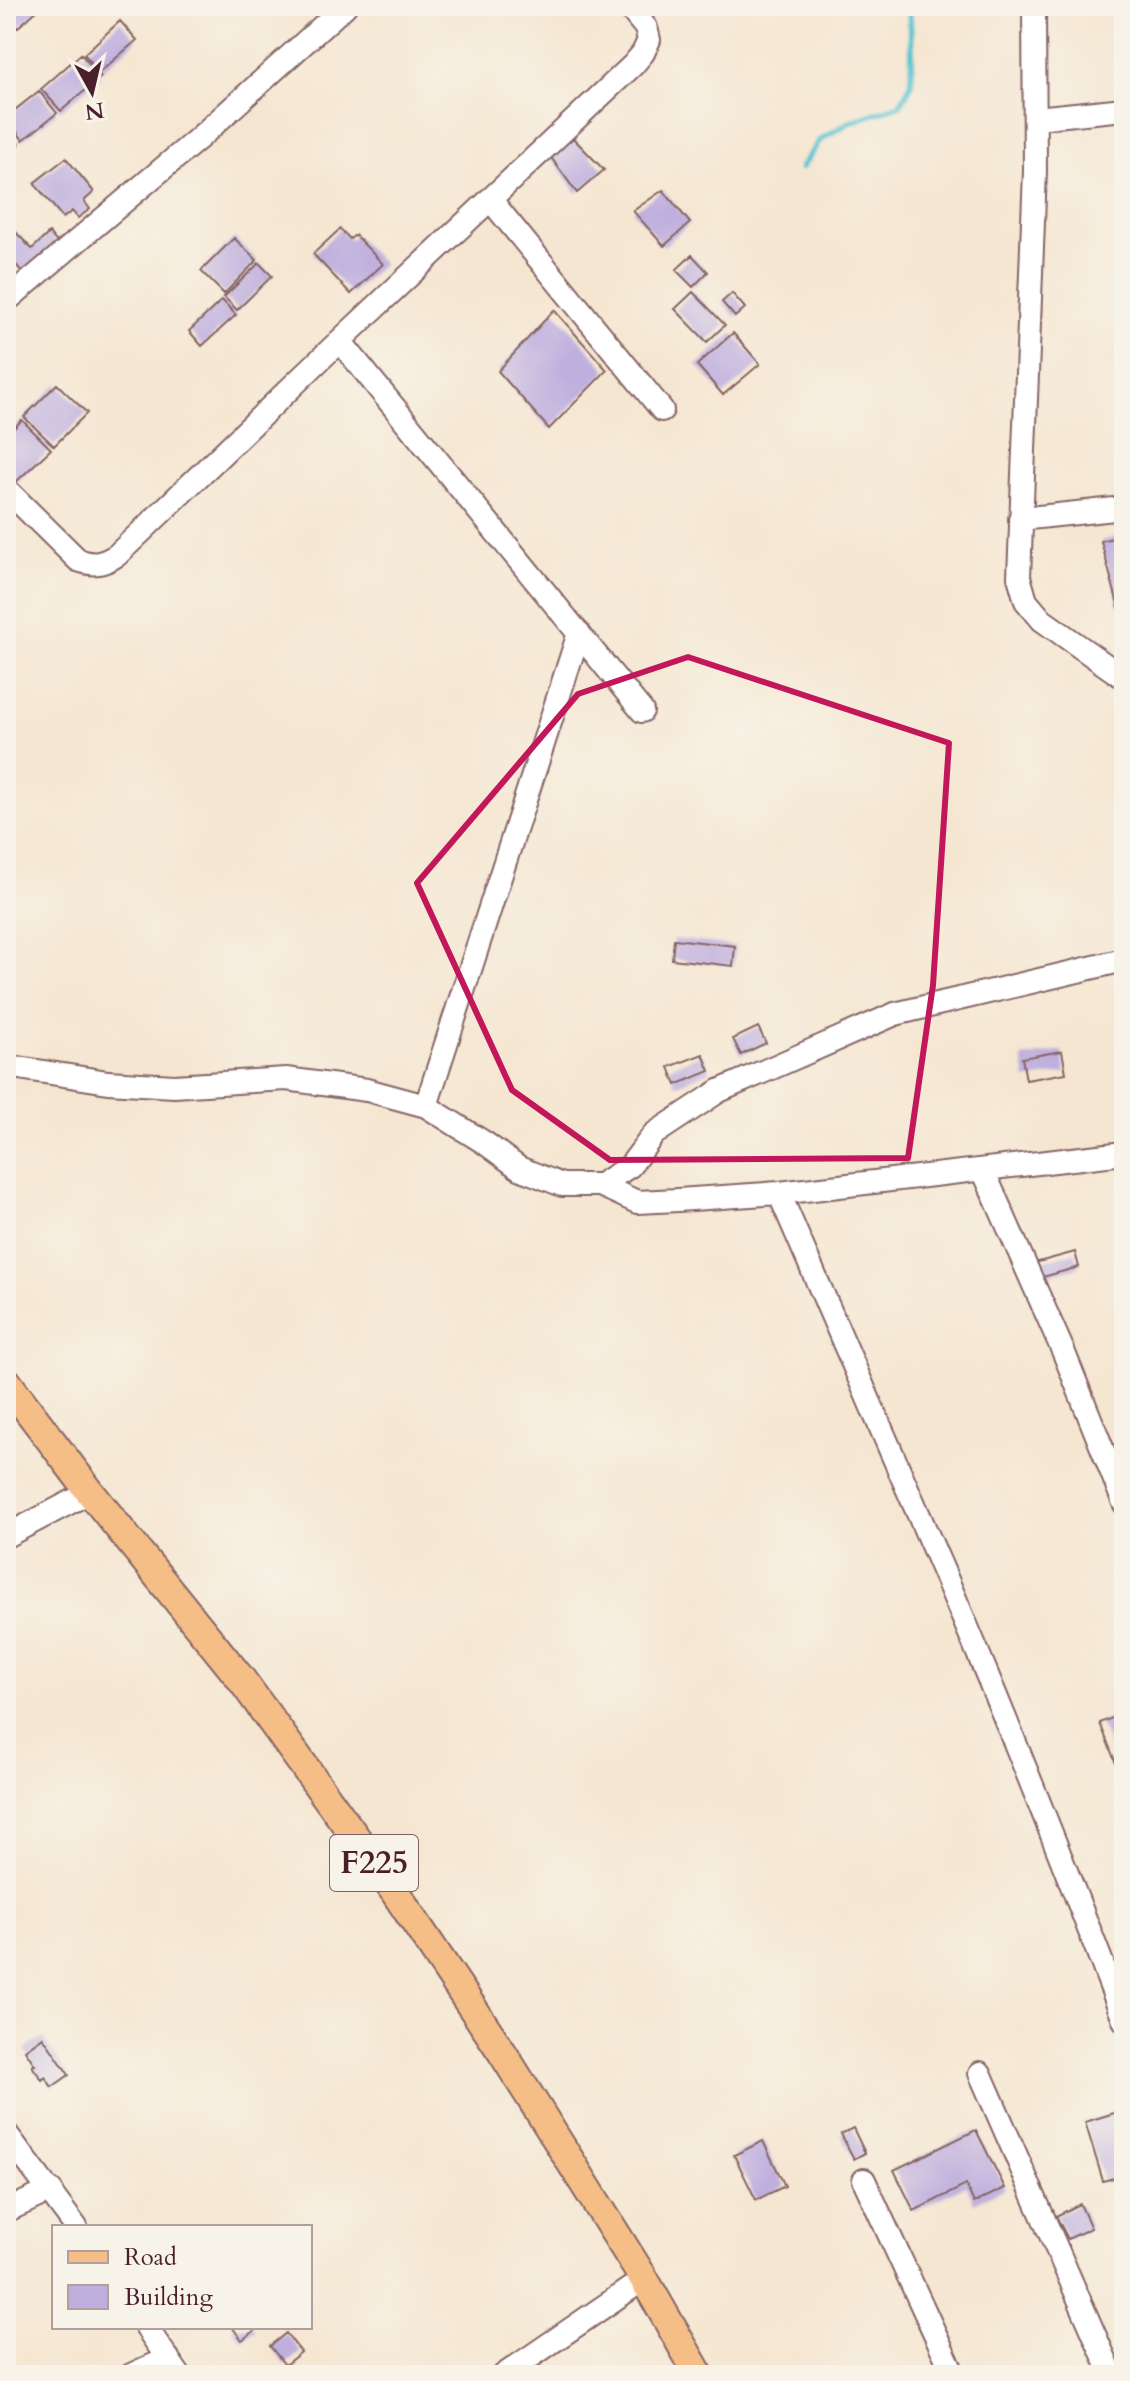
<svg xmlns="http://www.w3.org/2000/svg" width="1130" height="2381" font-family="Cardo,serif">
	<style>
		.lines { fill: none; stroke-linecap: round; stroke-linejoin: round }
		.stream { stroke: #58c4d1; stroke-width: 6 }
		.building { fill: #bfafde }
		.minor-casing { stroke: #866565; stroke-width: 26 }
		.major-casing { stroke: #866565; stroke-width: 32 }
		.minor { stroke: #fff; stroke-width: 22 }
		.major { stroke: #f6be87; stroke-width: 28 }
		.marked { fill: none; stroke: #c2185b; stroke-width: 6; stroke-linejoin: round }
		.labels { text-anchor: middle; dominant-baseline: central; stroke-width: 6; stroke-linejoin: round; paint-order: stroke }
		.shield { fill: #f7f3e8; stroke: #7e5f64; stroke-width: 2 }
		.shield-label { font-size: 32px; font-weight: bold; fill: #4a1f2b }
	</style>
	<rect width="100%" height="100%" fill="#f7f3e8"/>
	<filter id="ink" filterUnits="userSpaceOnUse"><feTurbulence type="fractalNoise" baseFrequency=".0125" numOctaves="2"/><feDisplacementMap in="SourceGraphic" scale="16" xChannelSelector="R" yChannelSelector="G"/><feConvolveMatrix kernelMatrix="1 2 1 2 8 2 1 2 1" color-interpolation-filters="sRGB"/></filter>
	<filter id="wash" filterUnits="userSpaceOnUse"><feTurbulence type="fractalNoise" baseFrequency=".006" numOctaves="4" result="noise"/><feDisplacementMap in="SourceGraphic" scale="32" xChannelSelector="R" yChannelSelector="G"/><feGaussianBlur stdDeviation="1.8" result="paint"/><feColorMatrix in="noise" values="0 0 0 0 0 0 0 0 0 0 0 0 0 0 0 0 0 1.4 0 .05"/><feComposite in="paint" operator="in"/></filter>
	<g filter="url(#wash)">
		<rect width="100%" height="100%" fill="#f5e6d1"/>
		<g class="lines">
			<!-- stream -->
			<path class="stream" d="M801 168 820 140 850 122 900 105 911 85 912 52 909 6"/>
		</g>
		<g id="blocks">
			<!-- building -->
			<path class="building" d="M17 6H38L40 8 17 28 7 16Z
				M120 21 137 40 100 72 84 54Z
				M81 54 101 77 61 111 41 89Z
				M39 91 57 113 23 140 6 117Z
				M6 130 19 144 6 156Z
				M573 138 604 170 577 193 550 156Z
				M66 158 94 192 84 201 90 209 78 218 72 211 63 218 34 183Z
				M663 190 690 223 664 246 633 211Z
				M10 226 32 249 49 233 62 248 29 279 6 254V229Z
				M340 229 350 239 355 235 383 264 351 294 313 254Z
				M234 238 257 260 224 294 201 271Z
				M692 255 708 272 693 287 676 270Z
				M259 263 272 276 237 310 224 297Z
				M693 292 725 325 707 342 675 309Z
				M732 293 745 308 735 317 722 302Z
				M222 300 236 315 202 346 189 331Z
				M554 310 607 370 549 429 498 371Z
				M733 333 760 364 723 395 697 365Z
				M57 384 87 413 54 446 24 417Z
				M22 420 51 449 16 482 6 472V436Z
				M1124 535V606L1119 608 1101 541Z
				M674 939 735 946 733 966 672 959Z
				M758 1027 766 1043 741 1055 733 1039Z
				M1062 1051 1066 1073 1026 1080 1022 1058Z
				M703 1054 710 1071 676 1085 669 1067Z
				M1075 1252 1079 1267 1039 1278 1035 1263Z
				M1124 1713V1763L1117 1766 1100 1723Z
				M43 2037 69 2075 52 2087 45 2077 42 2080 32 2066 35 2065 25 2050Z
				M1124 2110V2175L1103 2181 1085 2122Z
				M853 2128 865 2153 854 2159 841 2134Z
				M976 2130 1005 2188 974 2203 966 2185 914 2211 894 2170Z
				M763 2141 785 2186 756 2200 734 2155Z
				M1080 2204 1091 2228 1068 2239 1056 2216Z
				M232 2327H254L256 2330 242 2340Z
				M286 2333 301 2352 285 2365 270 2346Z"/>
		</g>
	</g>
	<g filter="url(#ink)">
		<use href="#blocks" fill-opacity="0" stroke="#866565" stroke-width="2"/>
		<g class="lines">
			<defs>
				<path id="minor" d="M1034 6 1035 171 1019 577 1026 601 1042 620 1124 678
					M1036 118 1124 109
					M490 199 662 410
					M6 301 199 138 345 6
					M340 341 642 711
					M6 489 78 560C94 566 103 564 117 555L330 350 633 65 643 53 649 40 646 28 628 6
					M1020 519 1124 508
					M6 1066 108 1082 174 1086 286 1079 367 1090 426 1106 485 1143 519 1168 562 1185H600L630 1166 654 1134 719 1091 895 1014 1124 960
					M426 1106 579 633
					M983 1170 1064 1353 1124 1503
					M600 1185 637 1202 678 1200 779 1193 1124 1153
					M779 1193C831 1315 885 1437 938 1559 1004 1711 1065 1866 1124 2020
					M6 1536 90 1492
					M980 2073 1112 2375
					M6 2133 76 2227
					M864 2180 954 2375
					M6 2211 51 2190
					M146 2327 179 2375
					M131 2375 168 2358
					M504 2375 644 2279"/>
				<path id="major" d="M6 1381 90 1492 241 1679 395 1892 502 2052 644 2279 699 2375"/>
			</defs>
			<!-- minor casing -->
			<use href="#minor" class="minor-casing"/>
			<!-- major casing -->
			<use href="#major" class="major-casing"/>
			<!-- minor -->
			<use href="#minor" class="minor"/>
			<!-- major -->
			<use href="#major" class="major"/>
		</g>
	</g>
	<!-- marked area -->
	<path class="marked" d="M688 657 949 743 933 985 908 1158 610 1160 512 1090 417 883 578 694Z"/>
	<g class="labels">
		<!-- shield labels -->
		<rect class="shield" x="330" y="1835" width="88" height="56" rx="6"/>
		<g class="shield-label">
			<text x="374" y="1863">F225</text>
		</g>
	</g>
	<!-- margin -->
	<rect width="1130" height="2381" fill="none" stroke="#f7f3e8" stroke-width="32"/>
	<!-- legend -->
	<rect x="52" y="2225" width="260" height="104" fill="#f7f3e8" stroke="#b29e9c" stroke-width="2"/>
	<rect x="68" y="2251" width="40" height="12" fill="#f6be87" stroke="#b29e9c" stroke-width="2"/>
	<text x="124" y="2265" font-size="24" fill="#4a1f2b">Road</text>
	<rect x="68" y="2285" width="40" height="24" fill="#bfafde" stroke="#b29e9c" stroke-width="2"/>
	<text x="124" y="2305" font-size="24" fill="#4a1f2b">Building</text>
	<!-- north arrow -->
	<g transform="translate(92 92) rotate(172)" stroke="#f7f3e8" stroke-width="6" paint-order="stroke">
	<path d="M0-6L14 30L0 20L-14 30Z" fill="#4a1f2b"/>
	<text y="-12" font-size="22" font-weight="bold" text-anchor="middle" fill="#4a1f2b">N</text>
	</g>
</svg>
